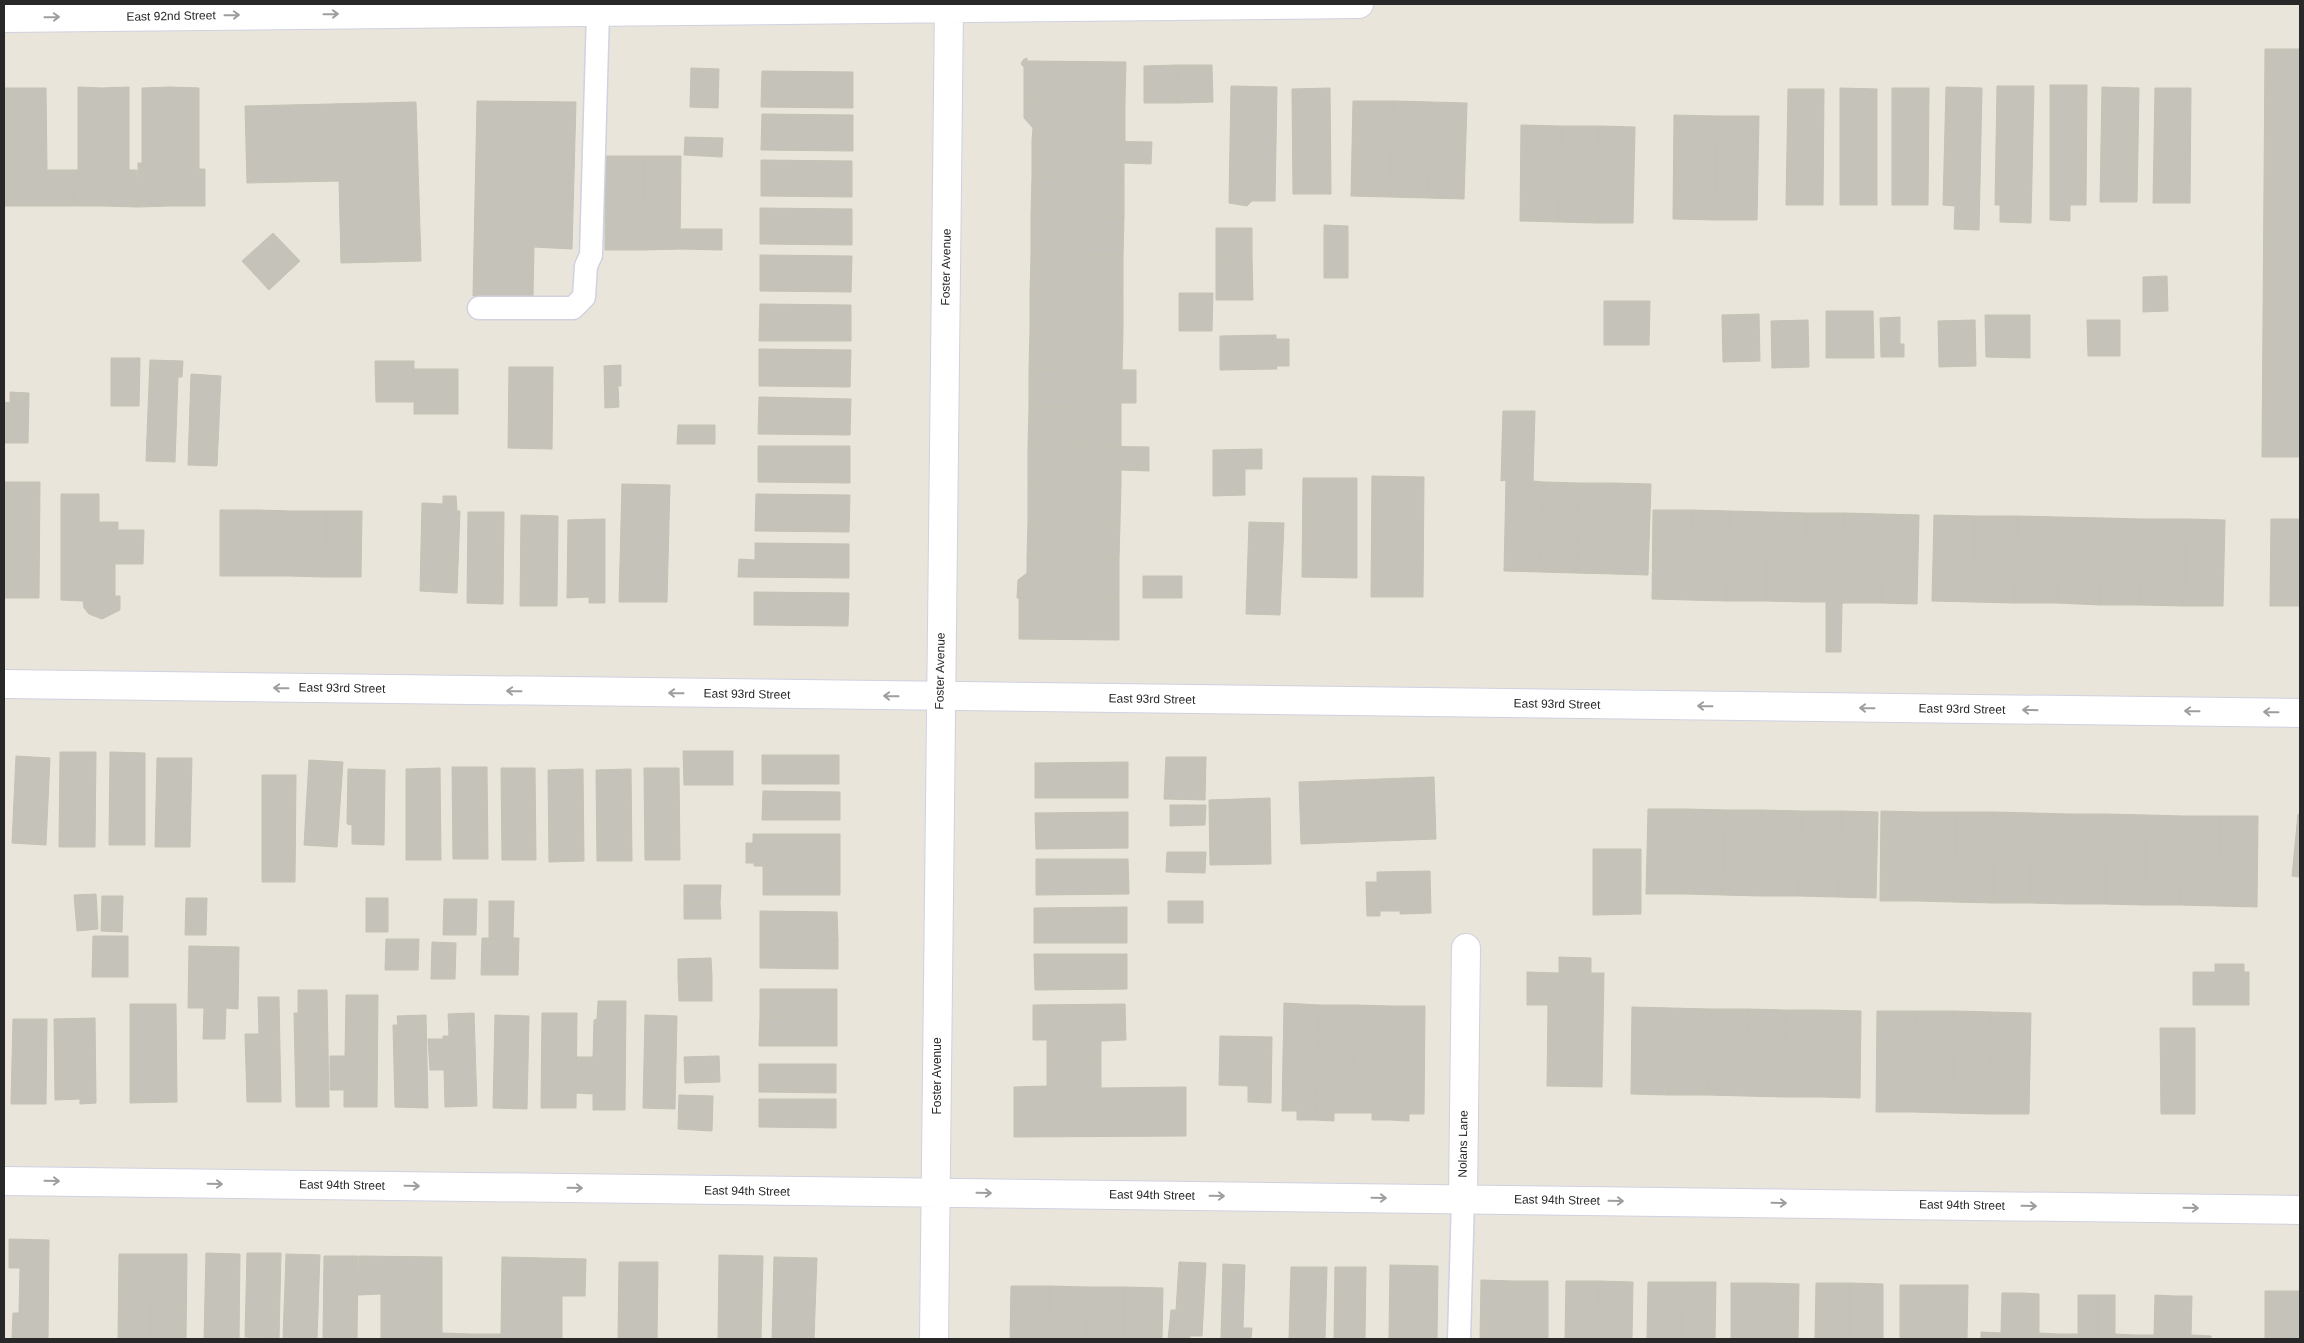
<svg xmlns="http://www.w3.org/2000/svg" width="2304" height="1343" font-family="Helvetica,sans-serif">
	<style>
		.building { fill: #c5c3b9; stroke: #c5c1b4 }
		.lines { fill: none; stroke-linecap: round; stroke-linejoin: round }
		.lane-casing { stroke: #d0d1e1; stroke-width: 25 }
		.street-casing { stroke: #d0d1e1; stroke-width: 30 }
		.lane { stroke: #fff; stroke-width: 22 }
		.street { stroke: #fff; stroke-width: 28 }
		.oneway { stroke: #9e9e9e }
		.labels { text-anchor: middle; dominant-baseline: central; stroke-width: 5; stroke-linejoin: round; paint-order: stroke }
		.street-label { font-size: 12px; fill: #282828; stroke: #fff }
	</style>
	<rect width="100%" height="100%" fill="#eae5da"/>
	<!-- building -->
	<path class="building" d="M2265 49H2300V457H2262Z
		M1027 58V61L1126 62 1125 101 1024 100V67L1021 64 1023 60Z
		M1177 65H1212L1213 102 1178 103Z
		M1177 65 1178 103H1144V66Z
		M691 68 719 69 718 108 690 107Z
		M762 71 853 72V108L761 107Z
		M2050 85H2087L2086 205H2070V221L2050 220Z
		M1231 86 1277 87 1275 201H1252L1247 206 1229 203Z
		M1997 86H2034L2031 223 2000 222V205H1995Z
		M78 87 102 88V206H73L72 170H78Z
		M129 87V170H137L138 207 102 206V88Z
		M170 87 199 88V169H205V206H170Z
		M170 87V206L138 207V163H142V88Z
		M1946 87 1982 88 1979 230 1954 229 1955 206 1943 205Z
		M2102 87 2139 88 2137 202H2100Z
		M4 88H24V206H4Z
		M24 88H46L47 170H72L73 206H24Z
		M1330 88 1331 194H1293L1292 89Z
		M1840 88 1877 89V205H1840Z
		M1892 88H1929L1928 205H1892Z
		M2155 88H2191L2190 203H2153Z
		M1788 89H1824L1823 205H1786Z
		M1024 100 1125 101V141L1032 140 1033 128 1024 118Z
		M477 101 576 102 572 249 534 247 533 297 473 296Z
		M1353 101H1393L1390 197 1351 196Z
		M1393 101 1430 102 1428 198 1390 197Z
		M416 102 421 261 341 263 339 181 247 183 245 106Z
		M1430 102 1467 103 1464 199 1428 198Z
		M762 114 853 115V151L761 150Z
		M1674 115 1717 116 1715 220 1673 219Z
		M1717 116H1759L1757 220H1715Z
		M1521 125 1561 126 1559 222 1520 221Z
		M1561 126H1599L1597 223 1559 222Z
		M1599 126 1635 127 1633 223H1597Z
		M685 137 723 138 722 157 684 155Z
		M1032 140 1152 142 1151 164 1124 163V178L1032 177Z
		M605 156H644L643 250H605Z
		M644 156H681L680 249 643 250Z
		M761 160 852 161V197L761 196Z
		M1032 177 1124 178V217L1031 215Z
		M760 208 852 209V245L760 244Z
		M1031 215 1124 217 1123 255 1031 254Z
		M1324 225 1348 226V278H1324Z
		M1216 228H1252V258H1216Z
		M681 229H722V250L680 249Z
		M273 233 300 261 269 290 242 261Z
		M1031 254 1123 255V293L1030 292Z
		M760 255 852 256 851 292 760 291Z
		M1216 258H1252L1253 300H1216Z
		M2167 276 2168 311 2143 312V277Z
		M1030 292 1123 293V332L1030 330Z
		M1179 293H1213L1212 331H1179Z
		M1604 301H1650L1649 345H1604Z
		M760 304 851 305V341H759Z
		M1826 311H1873L1874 358H1826Z
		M1759 314 1760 361 1723 362 1722 315Z
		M1985 315H2030V358L1986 357Z
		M1900 317V344H1904V357H1881L1880 318Z
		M1808 320 1809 367 1772 368 1771 321Z
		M1975 320 1976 366 1939 367 1938 321Z
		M2087 320H2120V356H2088Z
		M1030 330 1123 332 1122 370 1029 369Z
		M1276 335V339H1289V366H1276L1277 369 1220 370V336Z
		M759 349 851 350 850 387 759 386Z
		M111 358H140L139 406H111Z
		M150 360 183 361 182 377H178L175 462 146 461Z
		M375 361H414V402H376Z
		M621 365V386H618L619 407 605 408 604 366Z
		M509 367H553L552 449 508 448Z
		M414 369H458V414H414Z
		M1029 369 1136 370V403H1121V408L1029 407Z
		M191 374 221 376 217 466 188 465Z
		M10 392 29 393 28 443H4V402L10 403Z
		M759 397 851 399 850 435 758 434Z
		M1029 407 1121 408V447L1028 445Z
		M1503 411H1535L1533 481 1543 482 1540 572 1504 571 1506 480 1501 481Z
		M678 425H715V444H677Z
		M1028 445 1149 447V471L1121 470V485L1028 484Z
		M758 446H850V483L758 482Z
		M1262 449V469H1245V495L1213 496V450Z
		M1372 476 1424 477 1423 597H1371Z
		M1303 478H1357V578L1302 577Z
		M4 482H40L39 598H4Z
		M1543 482 1579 483 1576 573 1540 572Z
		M1579 483H1615L1613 574 1576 573Z
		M1615 483 1651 484 1648 575 1613 574Z
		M622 484 670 485 667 602H619Z
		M1028 484 1121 485 1120 523 1028 522Z
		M61 494H99V522H118V530H144L143 564H115V596H120V610L102 619 89 614 84 608 83 601 61 600Z
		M756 494 850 495 849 532 755 531Z
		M443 496H456L457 511H460L457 593 420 591 422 503 443 504Z
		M220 510H256V576H220Z
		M256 510 291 511V576H256Z
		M1653 510H1692L1690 600 1652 599Z
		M1692 510 1729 511 1727 601 1690 600Z
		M291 511H327L326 577 291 576Z
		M327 511H362L361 577H326Z
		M1729 511 1768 512 1767 601H1727Z
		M468 512H504L503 604 467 603Z
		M1768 512 1807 513 1805 602 1767 601Z
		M1807 513H1844L1841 652H1826V602H1805Z
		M1844 513 1883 514 1881 603H1842Z
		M1883 514 1919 515 1917 604 1881 603Z
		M521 515 558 516 557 606H520Z
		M1934 515 1975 516 1974 602 1932 601Z
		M1975 516H2017L2015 603 1974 602Z
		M2017 516 2059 517 2057 603H2015Z
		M2059 517 2102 518 2100 605 2057 603Z
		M2102 518 2142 519 2140 605H2100Z
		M605 519V603H589V597L567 598 568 520Z
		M2142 519H2186L2184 606 2140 605Z
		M2186 519 2225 520 2223 606H2184Z
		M2271 519H2300V606H2270Z
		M1028 522 1120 523 1119 559 1027 558Z
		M1249 522 1284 523 1280 615 1246 614Z
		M755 543 849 544V578L738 577 739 559 755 560Z
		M1027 558 1119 559V599L1017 598 1018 580 1027 573Z
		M1143 576H1182V598H1143Z
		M754 592 849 593 848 626 754 625Z
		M1019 598 1119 599V640L1019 639Z
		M683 751H733V785H684Z
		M60 752H96L95 847H59Z
		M110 752 145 753V845H109Z
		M762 755H839V784H762Z
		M16 756 50 758 46 845 12 843Z
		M1166 757H1206L1205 800 1164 799Z
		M157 758H192L190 847H155Z
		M309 760 343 762 337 847 304 845Z
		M1128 762V798H1035V763Z
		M452 767H487L488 859H453Z
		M440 768 441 860H406V769Z
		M501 768H535L536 860H502Z
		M644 768H679L680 860H645Z
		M348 769 385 770 384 845 352 844V825L347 824Z
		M583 769 584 861 549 862 548 770Z
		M631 769 632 861H597L596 770Z
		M262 775H296L295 882H262Z
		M1434 777 1436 839 1301 844 1299 782Z
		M763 791 840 792V820H762Z
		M1270 798 1271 864 1210 865 1209 800Z
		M1170 805H1206L1205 825 1170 826Z
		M1648 809H1686L1685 894H1646Z
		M1686 809 1725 810 1723 895 1685 894Z
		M1725 810H1763L1762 896 1723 895Z
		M1763 810 1801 811 1799 896H1762Z
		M1801 811H1841L1839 897 1799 896Z
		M1841 811 1878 812 1876 898 1839 897Z
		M1881 811 1918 812 1917 901H1880Z
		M1128 812V848L1036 849 1035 813Z
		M1918 812H1956L1955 902 1917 901Z
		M1956 812H1994L1993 903 1955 902Z
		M1994 812 2032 813 2031 903H1993Z
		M2032 813 2069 814V904L2031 903Z
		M2069 814H2106L2105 904H2069Z
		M2106 814 2146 815 2144 905 2105 904Z
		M2298 814H2300V877L2292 876Z
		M2146 815 2182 816 2180 905H2144Z
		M2182 816H2220L2219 906 2180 905Z
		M2220 816H2258L2257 907 2219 906Z
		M753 834H840V867L754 866V863H746V843H753Z
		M1593 849H1641V914L1593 915Z
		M1167 852H1206L1205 873 1166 872Z
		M1036 859H1128L1129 894 1036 895Z
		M763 866 840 867V895H763Z
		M1430 871 1431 913 1400 914V911H1380V916H1367L1366 882H1377V872Z
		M684 885H721L720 903H684Z
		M96 894 98 929 77 931 74 895Z
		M102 896H123L122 932 101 931Z
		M186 898H207L206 935H185Z
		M366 898H388V932H366Z
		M444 899H477L476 935H443Z
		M489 901H514L513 938H489Z
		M1168 901H1203V923H1168Z
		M684 903H720L721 919H684Z
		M1127 907V943H1034V908Z
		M760 911 837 912 838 940H760Z
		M93 936H128V977H92Z
		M482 938H519L518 975H481Z
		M386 939H419L418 970H385Z
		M760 940H838V969L760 968Z
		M432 942 456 943 455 979H431Z
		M189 946 239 947 238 1009 226 1008 225 1039H203L204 1008H188Z
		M1034 954H1127V989L1035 990Z
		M1559 957 1591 958V973H1604L1602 1087 1547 1086 1548 1005H1527V972L1559 973Z
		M711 958 712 977H678V959Z
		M2215 964H2244V972H2249V1005H2193V972H2215Z
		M678 977H712V1001H679Z
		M760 989H837V1018L760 1017Z
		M298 990H327L329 1107H296L294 1013H298Z
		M346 995H378L377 1107H344V1090H330V1056H345Z
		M258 997H279L281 1102H247L245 1034H259Z
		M598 1001H626L625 1110H593V1094L576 1093 577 1057H593L594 1020 597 1019Z
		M1284 1003 1320 1005 1316 1120H1297V1111H1282Z
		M130 1004H176L177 1102 130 1103Z
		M1125 1004 1126 1040 1101 1041V1058L1047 1059V1040H1033V1005Z
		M1320 1005H1355L1353 1113H1334V1121L1316 1120Z
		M1355 1005 1390 1006V1120H1372V1113H1353Z
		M1390 1006H1425L1424 1114H1409V1121L1390 1120Z
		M1632 1007 1670 1008 1669 1095 1631 1094Z
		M1670 1008 1709 1009 1708 1095H1669Z
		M1709 1009H1748L1746 1096 1708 1095Z
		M1748 1009 1785 1010 1784 1097 1746 1096Z
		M1785 1010H1822L1821 1097H1784Z
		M1822 1010 1861 1011 1860 1098 1821 1097Z
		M1877 1011H1916L1914 1112H1876Z
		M1916 1011H1954L1952 1113 1914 1112Z
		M1954 1011 1991 1012 1989 1114 1952 1113Z
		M1991 1012 2031 1013 2029 1114H1989Z
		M474 1013 477 1106 445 1107 444 1070H430L428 1039H443V1036H449L448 1014Z
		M542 1013H577L576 1108H541Z
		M426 1015 428 1108 395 1107 393 1025H398L397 1016Z
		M495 1015 529 1016 527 1109 493 1108Z
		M645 1015 677 1016 675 1109 643 1108Z
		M760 1017 837 1018V1046H759Z
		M95 1018 96 1103 80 1104V1099L55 1100 54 1019Z
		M13 1019H47L46 1104H11Z
		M2160 1028H2195V1114H2161Z
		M1220 1036 1272 1037 1271 1103 1248 1102V1086L1219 1085Z
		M719 1056 720 1082 685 1083 684 1057Z
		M1101 1058V1088L1186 1087V1136L1014 1137V1087L1047 1086V1059Z
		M759 1064H836V1093L759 1092Z
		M679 1095 713 1096 712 1131 678 1129Z
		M759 1099H836V1128L759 1127Z
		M9 1239 49 1240 48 1339H12L13 1313H19L20 1268H9Z
		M206 1253 240 1254 239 1339H204Z
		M247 1253H281L279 1339 245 1337Z
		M119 1254H152L151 1339H118Z
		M152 1254H187L186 1339H151Z
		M286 1254 320 1255 317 1339H283Z
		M719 1255 763 1256 761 1339H718Z
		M324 1256H358L357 1339H323Z
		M359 1256 442 1257V1333L470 1334V1339H381V1294L358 1295Z
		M502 1257 586 1259 585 1296H562V1339H470V1334H501Z
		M774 1257 817 1258 814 1339H772Z
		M619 1262H658L657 1339H618Z
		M1179 1262 1206 1263 1202 1336H1190V1339H1168L1171 1310H1176Z
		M1223 1264 1245 1265 1243 1328H1252L1251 1339H1221Z
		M1390 1265 1438 1266 1437 1339H1389Z
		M1291 1267H1327L1325 1339H1289Z
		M1335 1267H1366L1365 1339H1334Z
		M1481 1280 1514 1281V1339H1480Z
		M1514 1281H1548V1339H1514Z
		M1566 1281H1599L1598 1339H1565Z
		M1599 1281 1633 1282 1632 1339H1598Z
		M1648 1282H1682L1681 1339H1647Z
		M1682 1282H1716L1715 1339H1681Z
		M1731 1283H1765V1339H1731Z
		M1765 1283 1799 1284 1798 1339H1765Z
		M1816 1283H1849V1339H1815Z
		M1849 1283 1883 1284V1339H1849Z
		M1900 1285H1934V1339H1900Z
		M1934 1285H1968L1967 1339H1934Z
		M1011 1286H1049L1048 1339H1010Z
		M1049 1286 1088 1287 1087 1339H1048Z
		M1088 1287H1124V1339H1087Z
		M1124 1287 1163 1288 1162 1339H1124Z
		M2265 1291H2300V1339H2265Z
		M2002 1293H2022L2021 1339H1981V1332L2001 1333Z
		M2022 1293 2039 1294V1333L2058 1334V1339H2021Z
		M2078 1295H2097V1339H2058V1334H2078Z
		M2097 1295H2115V1334L2134 1335V1339H2097Z
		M2155 1295 2174 1296 2173 1339H2134V1335H2154Z
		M2174 1296H2192L2191 1335 2211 1336V1339H2173Z"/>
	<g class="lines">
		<defs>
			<path id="lane" d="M479 308H573L584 297 586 266 591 255 598 12
				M1459 1339 1463 1199"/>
			<path id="street" d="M4 18 1359 4
				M4 684 2300 713
				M4 1181 2300 1210
				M1463 1199 1466 948
				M934 1339 949 4"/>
		</defs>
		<!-- lane casing -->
		<use href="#lane" class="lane-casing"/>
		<!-- street casing -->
		<use href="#street" class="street-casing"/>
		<!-- lane -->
		<use href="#lane" class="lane"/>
		<!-- street -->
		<use href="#street" class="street"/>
	</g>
	<!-- one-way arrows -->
	<defs><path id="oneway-shaft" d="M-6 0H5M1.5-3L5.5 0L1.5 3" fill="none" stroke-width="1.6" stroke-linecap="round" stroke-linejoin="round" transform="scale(1.25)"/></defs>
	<g class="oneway">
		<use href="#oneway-shaft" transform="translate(331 14) rotate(-1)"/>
		<use href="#oneway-shaft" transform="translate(232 15) rotate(-1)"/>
		<use href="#oneway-shaft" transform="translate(52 17) rotate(-1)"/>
		<use href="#oneway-shaft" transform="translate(281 688) rotate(-179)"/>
		<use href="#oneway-shaft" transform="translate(514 691) rotate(-179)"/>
		<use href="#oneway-shaft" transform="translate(676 693) rotate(-179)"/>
		<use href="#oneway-shaft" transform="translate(891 696) rotate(-179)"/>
		<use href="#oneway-shaft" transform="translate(1705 706) rotate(-179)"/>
		<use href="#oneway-shaft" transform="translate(1867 708) rotate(-179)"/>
		<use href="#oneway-shaft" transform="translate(2030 710) rotate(-179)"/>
		<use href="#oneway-shaft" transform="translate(2192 711) rotate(-179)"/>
		<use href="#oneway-shaft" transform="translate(2271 712) rotate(-179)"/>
		<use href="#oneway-shaft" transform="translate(52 1181) rotate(1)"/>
		<use href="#oneway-shaft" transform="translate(215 1184) rotate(1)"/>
		<use href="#oneway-shaft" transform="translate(412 1186) rotate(1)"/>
		<use href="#oneway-shaft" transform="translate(575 1188) rotate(1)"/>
		<use href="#oneway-shaft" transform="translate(984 1193) rotate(1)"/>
		<use href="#oneway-shaft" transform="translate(1217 1196) rotate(1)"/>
		<use href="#oneway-shaft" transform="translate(1379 1198) rotate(1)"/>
		<use href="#oneway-shaft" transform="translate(1616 1201) rotate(1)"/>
		<use href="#oneway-shaft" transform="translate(1779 1203) rotate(1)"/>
		<use href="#oneway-shaft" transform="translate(2029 1206) rotate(1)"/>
		<use href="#oneway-shaft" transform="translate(2191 1208) rotate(1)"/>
	</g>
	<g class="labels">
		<!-- street labels -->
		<g class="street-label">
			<text transform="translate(171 16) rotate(-1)">East 92nd Street</text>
			<text transform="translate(946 267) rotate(-89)">Foster Avenue</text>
			<text transform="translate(940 671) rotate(-89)">Foster Avenue</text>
			<text transform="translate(342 688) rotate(1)">East 93rd Street</text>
			<text transform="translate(747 694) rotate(1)">East 93rd Street</text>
			<text transform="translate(1152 699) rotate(1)">East 93rd Street</text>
			<text transform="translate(1557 704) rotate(1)">East 93rd Street</text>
			<text transform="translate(1962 709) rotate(1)">East 93rd Street</text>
			<text transform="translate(937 1076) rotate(-90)">Foster Avenue</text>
			<text transform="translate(1463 1144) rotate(-89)">Nolans Lane</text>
			<text transform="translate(342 1185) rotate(1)">East 94th Street</text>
			<text transform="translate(747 1191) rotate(1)">East 94th Street</text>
			<text transform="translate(1152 1195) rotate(1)">East 94th Street</text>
			<text transform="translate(1557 1200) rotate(1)">East 94th Street</text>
			<text transform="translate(1962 1205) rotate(1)">East 94th Street</text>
		</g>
	</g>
	<!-- border -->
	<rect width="2304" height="1343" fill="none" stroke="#282828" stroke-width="10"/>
</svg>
